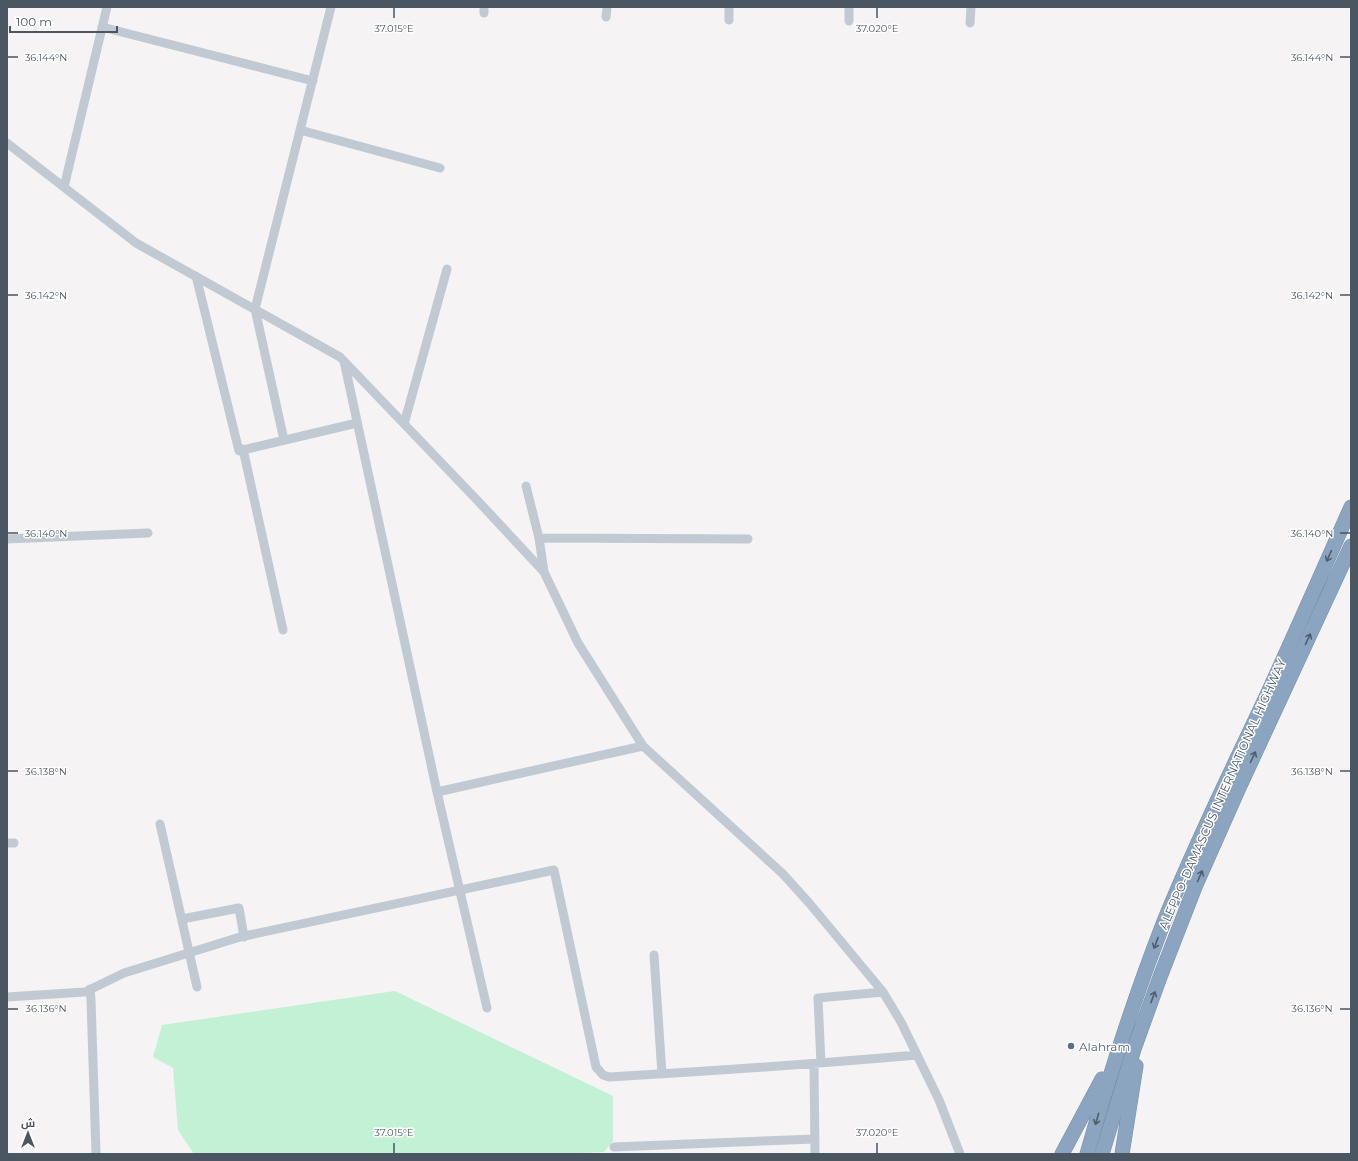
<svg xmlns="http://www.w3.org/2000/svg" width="1358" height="1161" font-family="Montserrat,Cairo,sans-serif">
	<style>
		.green { fill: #c3f1d5 }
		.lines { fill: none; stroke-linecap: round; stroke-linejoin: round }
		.highway-casing { stroke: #7690ad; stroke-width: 15 }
		.minor { stroke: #c1cad2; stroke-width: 9 }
		.highway { stroke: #8ba5c1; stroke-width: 14 }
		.oneway { stroke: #505e6b }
		.ticks { fill: none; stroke: #4a5661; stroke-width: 1.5 }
		.service-dot { fill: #5c6f8a; stroke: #fff; stroke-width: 1.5 }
		.labels { text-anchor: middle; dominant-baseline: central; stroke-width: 3; stroke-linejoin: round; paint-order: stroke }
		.street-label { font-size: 12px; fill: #4a5661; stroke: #fff }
		.service-label { font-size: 12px; fill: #4e5e75; stroke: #fff; text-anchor: start }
		.ticks-label { font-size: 10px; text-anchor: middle; fill: #4a5661; stroke: #fff; stroke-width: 3; stroke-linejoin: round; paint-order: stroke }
	</style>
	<rect width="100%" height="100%" fill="#f5f3f3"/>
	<!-- green -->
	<path class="green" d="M395 991 613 1096V1141L604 1152 554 1154H194L178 1130 173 1068 153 1057 162 1025Z"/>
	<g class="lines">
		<defs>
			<path id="highway" d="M1062 1154 1102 1079
				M1087 1154C1109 1076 1134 999 1163 924 1194 846 1231 772 1266 697 1295 634 1323 570 1351 507
				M1102 1154 1134 1049 1160 977 1195 887 1238 790 1351 546
				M1122 1154 1136 1066"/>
		</defs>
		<!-- highway casing -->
		<use href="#highway" class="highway-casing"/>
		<!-- minor -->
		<path class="minor" d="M484 13V7
			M606 17 607 7
			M729 20V7
			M849 21V7
			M970 23 971 7
			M102 27 313 81
			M300 130 440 168
			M7 143 136 243 340 357 477 500 544 572 578 643 643 746 783 874 810 904 883 992 901 1022 939 1100 960 1154
			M64 187 107 7
			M196 276 239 451 357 423
			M344 361 437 792 487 1008
			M404 424 447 269
			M284 440 255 309 331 7
			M243 449 283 630
			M526 486 539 538 544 572
			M539 538 748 539
			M7 539 148 533
			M437 792 643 746
			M160 824 197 987
			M7 843H14
			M182 919 239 908 244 937
			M654 955 662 1074
			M90 989 91 1000 96 1154
			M7 997 85 992 124 973 240 937 554 870 596 1067 603 1075 609 1077C712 1071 814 1064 917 1055
			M821 1063 818 998 883 992
			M814 1064 815 1154
			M614 1147 815 1139"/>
		<!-- highway -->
		<use href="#highway" class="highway"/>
	</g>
	<!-- one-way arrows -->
	<defs><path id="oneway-shaft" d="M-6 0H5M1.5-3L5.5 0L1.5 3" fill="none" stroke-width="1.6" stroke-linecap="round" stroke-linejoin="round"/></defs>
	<g class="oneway">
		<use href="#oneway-shaft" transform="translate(1329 556) rotate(114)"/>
		<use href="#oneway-shaft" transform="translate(1308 639) rotate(-65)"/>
		<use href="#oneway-shaft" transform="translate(1253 757) rotate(-65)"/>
		<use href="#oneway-shaft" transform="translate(1200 876) rotate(-66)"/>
		<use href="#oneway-shaft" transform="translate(1156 943) rotate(111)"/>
		<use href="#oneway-shaft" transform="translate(1153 997) rotate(-70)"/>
		<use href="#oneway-shaft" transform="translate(1097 1119) rotate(106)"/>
	</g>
	<!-- ticks -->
	<path class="ticks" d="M394 8V18M877 8V18M8 57H18M1340 57H1350M8 295H18M1340 295H1350M8 533H18M1340 533H1350M8 771H18M1340 771H1350M8 1009H18M1340 1009H1350M394 1143V1153M877 1143V1153"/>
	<!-- markers -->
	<circle class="service-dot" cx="1071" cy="1046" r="4"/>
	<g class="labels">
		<!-- street labels -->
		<g class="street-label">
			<text transform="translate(1222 794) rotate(-66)">ALEPPO-DAMASCUS INTERNATIONAL HIGHWAY</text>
		</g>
		<!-- service labels -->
		<g class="service-label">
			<text x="1079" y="1046">Alahram</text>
		</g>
	</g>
	<g class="ticks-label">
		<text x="394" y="32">37.015°E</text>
		<text x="877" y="32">37.020°E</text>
		<text x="46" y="61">36.144°N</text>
		<text x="1312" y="61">36.144°N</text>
		<text x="46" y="299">36.142°N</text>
		<text x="1312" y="299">36.142°N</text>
		<text x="46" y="537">36.140°N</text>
		<text x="1312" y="537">36.140°N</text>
		<text x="46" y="775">36.138°N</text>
		<text x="1312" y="775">36.138°N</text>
		<text x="46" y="1012">36.136°N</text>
		<text x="1312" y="1012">36.136°N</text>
		<text x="394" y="1136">37.015°E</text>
		<text x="877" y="1136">37.020°E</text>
	</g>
	<!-- border -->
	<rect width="1358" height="1161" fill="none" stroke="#4a5661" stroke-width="16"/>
	<!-- north arrow -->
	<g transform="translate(28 1133)" stroke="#ffffff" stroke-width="3" paint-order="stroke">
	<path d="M0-3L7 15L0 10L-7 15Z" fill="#4a5661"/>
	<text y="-6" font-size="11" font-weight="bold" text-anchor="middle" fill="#4a5661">ش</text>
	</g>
	<!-- scale -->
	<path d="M10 26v6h107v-6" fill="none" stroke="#4a5661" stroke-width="2"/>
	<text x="16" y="26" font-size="12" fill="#4a5661" stroke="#ffffff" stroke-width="3" paint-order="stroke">100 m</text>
</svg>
